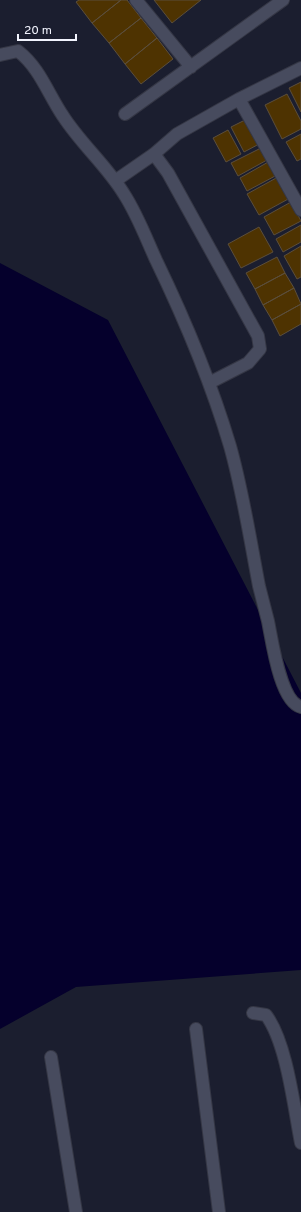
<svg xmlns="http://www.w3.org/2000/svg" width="301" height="1212" font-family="Overpass,sans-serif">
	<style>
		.water { fill: #05002c }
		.building { fill: #4e3301; stroke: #5b4e3c }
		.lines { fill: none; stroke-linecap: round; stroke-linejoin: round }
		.minor-casing { stroke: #353745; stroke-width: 14 }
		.minor { stroke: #474b5e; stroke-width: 12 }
	</style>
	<rect width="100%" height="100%" fill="#1b1e2f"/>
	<!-- water -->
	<path class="water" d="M0 263 108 320 301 693V970L76 987 0 1029Z"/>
	<!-- building -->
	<path class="building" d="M79 0H121L92 23 76 2Z
		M121 0H127L141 18 109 43 92 23Z
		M154 0H201L172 23Z
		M141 18 157 38 125 64 109 43Z
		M157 38 173 59 141 84 125 64Z
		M301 82V112L289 88Z
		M287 94 301 121V129L282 139 265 105Z
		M247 119 261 143 244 152 231 127Z
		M228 130 241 154 226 162 213 138Z
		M301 134V159L297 161 286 142Z
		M261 148 267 160 238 176 231 163Z
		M270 161 277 175 247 191 240 178Z
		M278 177 290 198 259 215 247 194Z
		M291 202 301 221 274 235 264 217Z
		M301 225V242L283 252 276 239Z
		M259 227 273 252 241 268 228 244Z
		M301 246V277L297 279 284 256Z
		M277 257 285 273 255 289 246 273Z
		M285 273 294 288 263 305 255 289Z
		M294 288 301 304 272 320 263 305Z
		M301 304V324L280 336 272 320Z"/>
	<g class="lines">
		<defs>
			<path id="minor" d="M136 0 191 67
				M0 55 18 51C40 68 48 94 63 116 81 144 107 166 124 194 137 214 146 238 156 260 185 320 211 382 230 446 243 492 250 539 259 586 262 598 265 609 268 621 272 640 280 702 301 707
				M239 99 301 210
				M125 114 283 0
				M154 154 168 173 258 336 260 349 248 363 209 383
				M115 181 154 154 177 134 239 99 301 68
				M253 1013 266 1015C287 1043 294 1108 301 1143
				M196 1029 219 1212
				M51 1057 76 1212"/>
		</defs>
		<!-- minor casing -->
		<use href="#minor" class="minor-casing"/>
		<!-- minor -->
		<use href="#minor" class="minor"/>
	</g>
	<!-- scale -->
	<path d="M18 34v6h58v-6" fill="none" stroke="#f2f4fe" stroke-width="2"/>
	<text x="24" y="34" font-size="12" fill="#f2f4fe" stroke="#1b1e2f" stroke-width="3" paint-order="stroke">20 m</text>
</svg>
